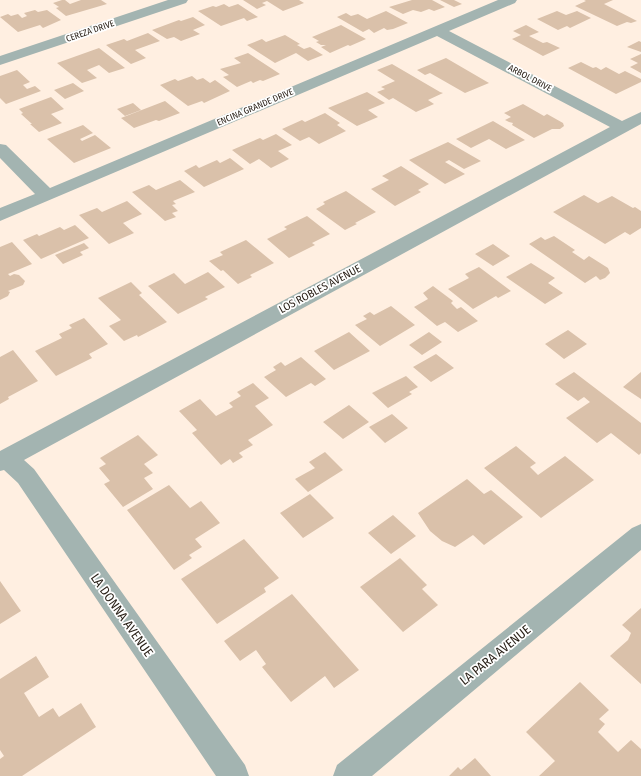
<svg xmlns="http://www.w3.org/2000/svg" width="641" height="776" font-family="'Fira Sans Condensed',sans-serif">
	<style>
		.building { fill: #dac1aa }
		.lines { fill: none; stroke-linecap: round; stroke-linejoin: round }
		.street { fill: #a3b4b1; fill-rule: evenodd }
		.labels { text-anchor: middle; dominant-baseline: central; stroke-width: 3.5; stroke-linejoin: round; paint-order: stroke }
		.far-street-label { font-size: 9px; fill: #261d14; stroke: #fff }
		.street-label { font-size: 11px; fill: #261d14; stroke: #fff }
		.near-street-label { font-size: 13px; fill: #261d14; stroke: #fff }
	</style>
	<rect width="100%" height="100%" fill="#ffefe1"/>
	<!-- building -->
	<path class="building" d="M62 0H65L70 4 81 0H101L107 4 66 16 56 8 59 7 53 3Z
		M243 0H299L304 3 283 11 267 1 262 3 266 5 257 9Z
		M412 0H432L445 7 434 11 429 9 421 12 413 10 403 14 389 7Z
		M440 0H454L462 4 454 7Z
		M584 0H613L604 4 637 21 631 23 627 22 617 26 575 6 586 1Z
		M224 4 229 7 238 4 258 17 247 21 244 18 221 26 198 11 213 6 216 7Z
		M35 10 38 12 47 10 61 20 43 28 40 25 18 32 0 17 8 14 11 16 18 14 22 18 27 16 24 13Z
		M386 11 408 23 393 29 387 30 384 28 374 33 369 29 363 32 337 17 346 13 351 16 358 14 367 19Z
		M557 11 566 15 577 11 591 18 570 28 567 26 558 30 537 19Z
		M193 17 205 25 193 30 200 34 181 41 174 37 167 39 152 30 179 20 181 21Z
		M341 25 366 39 350 46 348 45 330 53 321 47 326 45H321L316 42 319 41 312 37Z
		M526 25 539 32 529 36 543 43 547 42 560 48 543 56 512 39 521 35 513 31Z
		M148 33 160 41 135 50 146 58 131 64 106 45 124 39 127 41Z
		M285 35 300 44 297 45 304 49 310 47 323 55 308 61 296 53 275 63 247 45 262 39 266 42Z
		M639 41 641 42V52L627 47Z
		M99 48 125 68 109 73 99 65 87 70 97 78 82 83 57 63Z
		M248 53 280 74 263 81 260 80 253 83 251 81 237 87 223 77 229 75 220 69 241 63 234 58Z
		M641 54V73L630 67 638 63 630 59Z
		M446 58 489 83 465 93 430 73 425 75 417 70Z
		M581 62 593 68 596 67 601 70 606 67 619 74 625 71 641 79V82L616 94 568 68Z
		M392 64 440 92 443 93 428 100 434 104 416 112 393 98 389 100 377 92 385 89 381 87 395 81 377 70Z
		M17 70 30 82 23 85 27 89 35 86 41 91 6 104 0 98V76Z
		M192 76 197 80 203 78 210 83 215 80 230 91 204 103 202 101 188 106 160 85 175 79 178 81Z
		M73 83 84 91 65 99 54 90Z
		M367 92 385 103 368 110 378 117 357 126 328 108Z
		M51 97 64 109 51 114 62 123 39 132 30 124H32L21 114 23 113 19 109Z
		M165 101 180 113 159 121 156 120 134 128 121 118Z
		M133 103 141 110 125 116 117 109Z
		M523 104 544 116 547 114 563 123 564 126 560 129H552L534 138 512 125 513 123 509 122 505 120 511 117 504 113Z
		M325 113 340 123 337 125 346 131 319 144 309 137 300 141 282 129 302 120 305 122Z
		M493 121 525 140 506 149 489 139 471 148 456 139Z
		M83 125 93 133 80 139 82 141 95 135 111 148 74 163 47 139Z
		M276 134 292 145 278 151 289 159 271 168 259 159 250 164 232 150 260 138 263 140Z
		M448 142 481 161 464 169 449 160 445 162 465 174 445 184 409 160Z
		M230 158 244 169 204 187 184 171 196 165 199 168 217 160 220 163Z
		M401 166 429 184 418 190 421 192 395 206 371 189 389 180 382 176Z
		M180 180 195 192 173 201 176 204 172 205 178 211 172 213 176 217 165 221 132 192 149 185 156 190Z
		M346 191 376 212 355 223 357 224 345 230 316 209 325 204 323 202Z
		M584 195 598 203 612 196 633 208 635 207 641 211V228L630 235 625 232 605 244 553 212Z
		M127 201 142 214 123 223 134 233 109 244 79 215 97 208 102 212Z
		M307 216 330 234 312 243 315 245 289 258 267 239 287 229 284 227Z
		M75 225 89 238 41 259 23 240 37 234 39 236 60 227 64 230Z
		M554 236 575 250 572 252 584 260 589 256 608 268 610 273 605 278 600 280 596 276 585 283 529 244 541 237 545 240Z
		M246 240 274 263 250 275 252 277 238 284 223 270 221 271 209 261 223 255 220 252Z
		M12 242 32 264 8 274 10 276 14 274 19 275 25 281 23 285 8 291 10 292 8 296 0 300V247Z
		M84 243 89 248 80 252 83 255 63 264 55 255Z
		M493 244 510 256 493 266 475 254Z
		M531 263 555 278 548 283 563 293 545 304 506 277Z
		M479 267 511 291 498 298 496 296 473 309 448 289 469 278 465 274Z
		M208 272 225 287 205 297 208 299 178 314 148 286 174 273 185 284Z
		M131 282 142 293 139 295 167 322 138 337 137 335 124 341 109 326 121 320 98 298Z
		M433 286 453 301 451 303 457 309 461 307 478 321 458 332 445 322 437 326 414 307 428 299 423 293Z
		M391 306 415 325 380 346 355 325 367 319 363 316 370 312 374 315Z
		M84 318 108 344 89 354 92 358 56 376 35 351 62 338 59 334 72 328 69 325Z
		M568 330 587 344 564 359 545 344Z
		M349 332 370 351 334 370 314 351Z
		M429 332 442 342 422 355 409 345Z
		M13 350 38 381 8 397 9 399 0 404V357Z
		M436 354 454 368 431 382 413 367Z
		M301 357 326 379 315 386 311 383 286 397 264 377 276 370 273 367 281 362 285 366Z
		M574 372 641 423V453L639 455 611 433 597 443 566 418 590 402 584 397 578 401 555 384Z
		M641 372V399L623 387Z
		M406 376 418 387 409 392 412 394 388 408 372 393Z
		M253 383 269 398 255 406 273 425 248 440 253 445 239 453 243 457 233 463 230 459 221 465 192 433 197 430 179 411 200 399 216 416 233 407 229 403 241 396 237 392Z
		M349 405 369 422 343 439 323 422Z
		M392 414 408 428 385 443 369 427Z
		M138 435 158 455 144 464 153 473 144 478 153 489 123 507 104 484 110 481 99 468 106 464 100 458Z
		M516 446 536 463 530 467 538 475 565 456 594 480 541 518 484 468Z
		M325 452 343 470 308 492 295 479 315 468 309 462Z
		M467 479 484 494 491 490 523 517 484 545 473 535 455 547 442 541 430 531 418 513Z
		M169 485 190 508 201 501 220 523 195 539 202 547 189 555 192 558 174 570 127 510Z
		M310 494 334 518 303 538 280 513Z
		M393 515 416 536 391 554 368 533Z
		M244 539 279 578 264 588 266 592 217 624 181 579Z
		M400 558 427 585 422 589 438 605 403 632 360 587Z
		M0 581 21 611 0 624Z
		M292 594 359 670 334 688 325 676 291 702 262 667 266 664 256 650 240 661 224 641Z
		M641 608V684L610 656 628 640 631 633 622 625Z
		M36 656 49 677 24 693 39 717 53 708 59 717 81 703 96 727 22 776H0V759L4 756 0 750V679Z
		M580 682 609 710 599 719 605 724 598 732 618 752 631 740 641 749V776H539L555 761 526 732Z
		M475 758 491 776H449L458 767 461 770Z"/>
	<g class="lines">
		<!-- street -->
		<path class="street" d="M168 0H188L186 3 0 65V56Z
			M498 0H517L515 3 449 31 622 121 641 112V124L24 460 34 469 245 765 249 776H216L18 483 4 470 0 471V451L610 127 437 36 0 221V208L35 194 0 158V144L6 145 50 188Z
			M641 524V550L372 776H333L337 765 632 528Z"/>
	</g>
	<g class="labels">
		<!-- far-street labels -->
		<g class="far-street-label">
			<text transform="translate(90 31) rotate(-19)">CEREZA DRIVE</text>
			<text transform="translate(530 78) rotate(28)">ARBOL DRIVE</text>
			<text transform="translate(255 107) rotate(-23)">ENCINA GRANDE DRIVE</text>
		</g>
		<!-- street labels -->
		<g class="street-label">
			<text transform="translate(320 289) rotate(-28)">LOS ROBLES AVENUE</text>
		</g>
		<!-- near-street labels -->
		<g class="near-street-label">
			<text transform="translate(122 615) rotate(55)">LA DONNA AVENUE</text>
			<text transform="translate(495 655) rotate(-39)">LA PARA AVENUE</text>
		</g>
	</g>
</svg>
